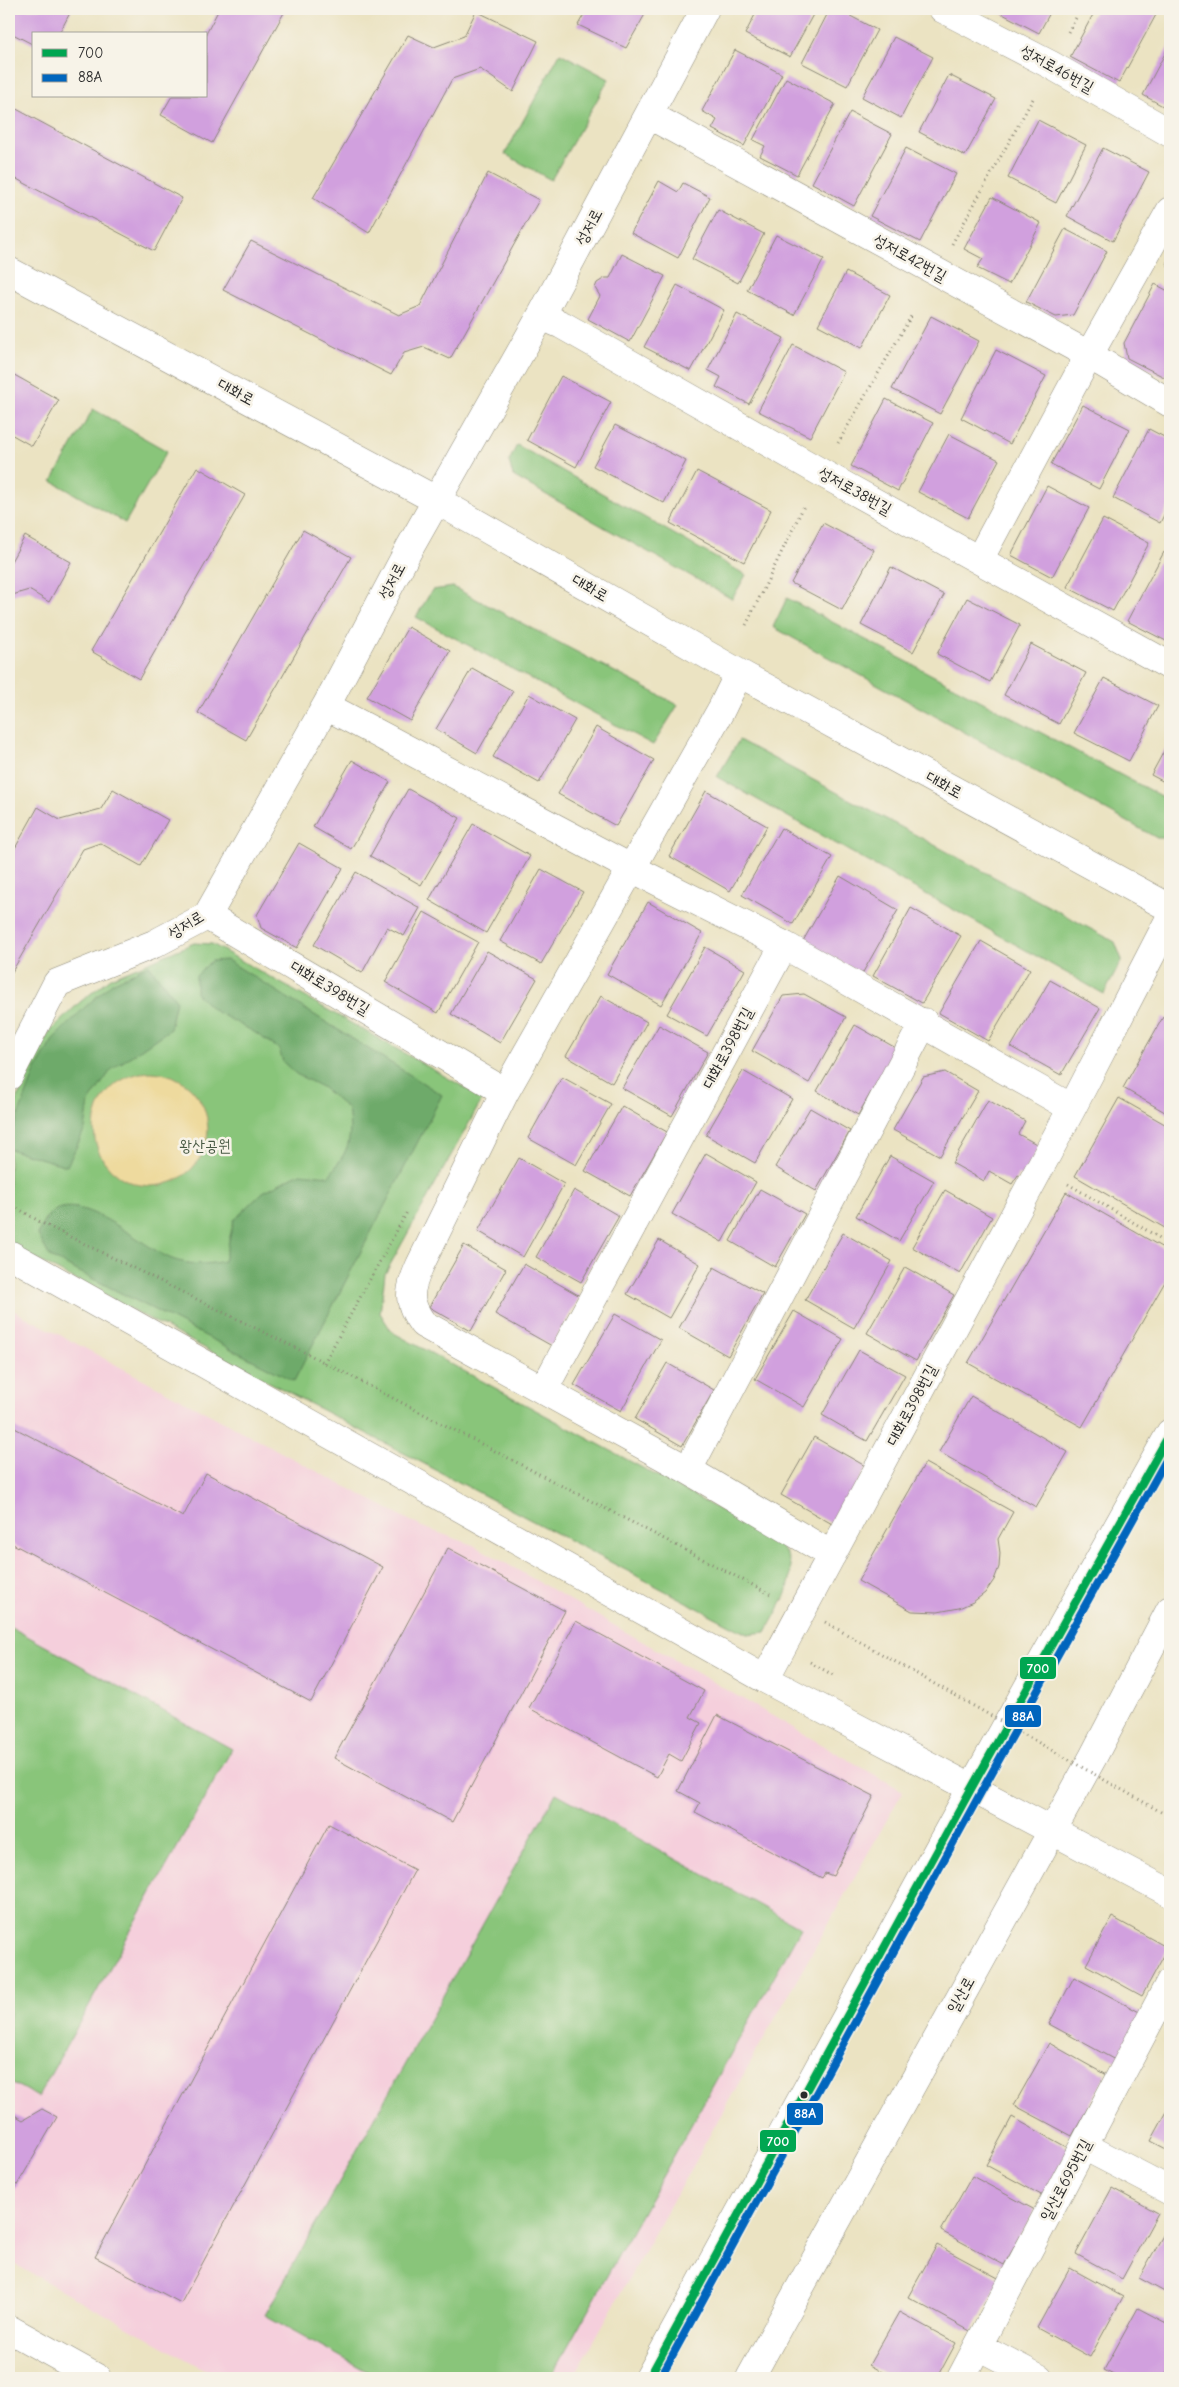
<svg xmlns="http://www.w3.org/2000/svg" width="1179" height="2387" font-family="'Comic Neue','Poor Story',sans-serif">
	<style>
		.built { fill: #f5cfdc }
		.green { fill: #89c57a; stroke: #5a7852 }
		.forest { fill: #6eaa6a; stroke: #4c6a4a }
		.sand { fill: #eeda9e; stroke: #8c8264 }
		.building { fill: #d1a0de }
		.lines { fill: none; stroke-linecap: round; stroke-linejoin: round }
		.minor-casing { stroke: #8b8776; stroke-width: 29 }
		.major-casing { stroke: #8b8776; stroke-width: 29 }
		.path { stroke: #8b8776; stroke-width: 3; stroke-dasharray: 1 4; stroke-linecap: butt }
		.minor { stroke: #fff; stroke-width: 28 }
		.major { stroke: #fff; stroke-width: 28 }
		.path-bridge { stroke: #8b8776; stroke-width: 3; stroke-dasharray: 1 4; stroke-linecap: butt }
		.bus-1-casing { stroke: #f7f3e8; stroke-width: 11 }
		.bus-2-casing { stroke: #f7f3e8; stroke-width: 11 }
		.bus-1 { stroke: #00a651; stroke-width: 8 }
		.bus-2 { stroke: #0065bd; stroke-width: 8 }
		.bus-dot { fill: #2b2b2b; stroke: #f7f3e8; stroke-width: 2 }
		.labels { text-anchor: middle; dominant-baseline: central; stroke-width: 5; stroke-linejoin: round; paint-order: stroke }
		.street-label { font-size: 16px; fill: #2b2b2b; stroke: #f7f3e8 }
		.park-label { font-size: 16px; fill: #475943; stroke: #f7f3e8 }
		.line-badge { stroke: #f7f3e8; stroke-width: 2 }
		.badge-label { font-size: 14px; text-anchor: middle; font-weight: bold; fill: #fff }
	</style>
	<rect width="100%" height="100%" fill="#f7f3e8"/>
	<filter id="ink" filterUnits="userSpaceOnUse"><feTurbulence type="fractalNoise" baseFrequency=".02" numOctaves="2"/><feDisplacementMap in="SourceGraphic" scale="10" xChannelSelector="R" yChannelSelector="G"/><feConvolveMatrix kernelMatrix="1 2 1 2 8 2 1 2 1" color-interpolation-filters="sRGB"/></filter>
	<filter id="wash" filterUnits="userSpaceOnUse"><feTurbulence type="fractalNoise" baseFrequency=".0096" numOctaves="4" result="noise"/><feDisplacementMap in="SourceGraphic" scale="20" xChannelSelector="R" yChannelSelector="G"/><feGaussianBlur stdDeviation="1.12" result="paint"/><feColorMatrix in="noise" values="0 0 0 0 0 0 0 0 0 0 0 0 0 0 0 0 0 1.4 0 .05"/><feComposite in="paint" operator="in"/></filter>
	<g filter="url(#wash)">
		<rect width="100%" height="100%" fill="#ebe3c2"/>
		<!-- built -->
		<path class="built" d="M9 1308 422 1527 474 1545 903 1791 573 2378H220L9 2261Z"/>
		<!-- green -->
		<path class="green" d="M560 53 609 79 551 180 505 154Z
			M93 409 167 451 125 523 52 481Z
			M517 445 746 575 732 599 513 476 509 461Z
			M453 587 678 705 653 745 416 617 432 590Z
			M787 598 1170 801V838H1157L773 627Z
			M739 740 1115 942 1122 960 1104 994 717 777Z
			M194 943 212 944 483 1098 385 1274 380 1313 392 1332 777 1541C806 1573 782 1600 766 1632L747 1634 9 1245V1116L49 1032 80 1002 111 978Z
			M9 1626 232 1749 38 2097 9 2081Z
			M556 1793 801 1928 550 2378H379L265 2315Z"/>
		<!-- forest -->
		<path class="forest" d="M227 960 442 1095 294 1381 50 1257 38 1235C59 1166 138 1246 172 1259 187 1265 209 1265 224 1261L234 1220 263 1192 300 1173 329 1176C348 1150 353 1143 348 1109L322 1087 296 1074 283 1062 279 1049 254 1032 213 1010 196 993V976L211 961Z
			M149 965 176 1000 170 1029 111 1070 89 1102 85 1129 67 1166 9 1149V1140L36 1069 54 1038 84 1008 112 983Z"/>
		<!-- sand -->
		<path class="sand" d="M94 1129a57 57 0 1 1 114 0a57 57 0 1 1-114 0Z"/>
		<g id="blocks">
			<!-- building -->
			<path class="building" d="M9 9H72L59 34H34V45L9 32Z
				M219 9H286L212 143 161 115 172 96H206V34Z
				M587 9H648L626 48 578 25Z
				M758 9H816L790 57 745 34Z
				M830 9H837L877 30 847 86 802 63Z
				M993 9H1052L1039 33Z
				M1096 9H1149L1157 13 1119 83 1070 57Z
				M476 11 538 41 513 92 480 69 452 79 369 233 313 198 408 35 434 47 464 36Z
				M894 37 933 57 901 118 862 97Z
				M1170 44V110L1143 95Z
				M735 50 782 74 744 146 712 129 717 120 702 111Z
				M949 75 996 99 965 156 919 132Z
				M786 78 835 104 797 175 760 156 765 146 753 140Z
				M9 105 182 198 154 251 9 175Z
				M850 112 892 134 854 206 812 183Z
				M1038 120 1086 145 1056 203 1008 178Z
				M906 148 956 174 920 242 870 216Z
				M1103 148 1149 172 1113 241 1067 216Z
				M488 173 539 200 450 359 424 347 404 353 391 375 223 290 251 241 399 315 420 306Z
				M659 181 678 192 683 183 710 197 678 258 631 233Z
				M992 197 1041 223 1009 284 977 268 983 259 964 249Z
				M718 210 764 234 738 283 692 259Z
				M1065 229 1107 251 1073 315 1056 317 1026 302Z
				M776 235 824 259 794 315 747 290Z
				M622 254 665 276 630 342 588 319 600 296 595 288 597 283 605 278H610Z
				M1170 256V267L1166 264Z
				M846 272 890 295 862 348 818 325Z
				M1155 284 1170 292V366L1164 377 1127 358 1124 343Z
				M677 285 724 310 691 371 644 347Z
				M737 314 784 338 749 404 716 387 721 377 708 370Z
				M931 316 979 341 940 414 892 389Z
				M793 345 844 372 810 437 758 411Z
				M996 350 1046 376 1010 444 961 418Z
				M9 372 59 400 32 446 9 433Z
				M561 376 611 402 576 467 527 440Z
				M886 399 933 423 898 491 851 466Z
				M1083 405 1130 429 1099 489 1051 464Z
				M615 425 686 461 664 503 593 466Z
				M1149 429 1170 440V503L1160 523 1113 498Z
				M949 434 999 460 968 518 918 492Z
				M197 467 245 495 139 679 91 651Z
				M697 471 771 510 744 562 670 523Z
				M1047 486 1089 508 1052 577 1011 555Z
				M1103 519 1149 543 1113 611 1067 587Z
				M823 523 874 550 842 610 791 583Z
				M303 530 351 557 246 740 198 713Z
				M25 536 71 562 49 602 29 590 9 596V565Z
				M1164 552 1170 555V643L1127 621Z
				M891 567 944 595 913 652 861 625Z
				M967 598 1020 625 990 682 937 654Z
				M408 627 450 651 410 721 367 697Z
				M1031 644 1086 673 1059 724 1004 695Z
				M472 668 513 691 477 753 436 729Z
				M1104 678 1158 706 1129 761 1074 733Z
				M529 694 575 720 539 783 493 757Z
				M596 727 654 760 616 826 558 794Z
				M1170 740V785L1151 775Z
				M352 760 390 782 351 849 313 827Z
				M113 789 168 820 141 866 100 843 83 849 9 977V859L38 807 60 820 101 809Z
				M408 789 460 818 421 885 370 856Z
				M706 791 767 826 730 891 669 856Z
				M473 824 530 856 486 933 429 900Z
				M781 828 832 857 793 924 742 895Z
				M299 843 343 868 297 948 261 928 257 915Z
				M541 869 583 892 541 964 500 941Z
				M356 872 420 908 404 936 387 927 362 973 314 945Z
				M840 876 898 910 862 974 803 941Z
				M648 902 702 933 661 1005 607 974Z
				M911 908 961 936 922 1003 873 976Z
				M424 912 478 942 438 1013 385 982Z
				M981 941 1030 969 988 1041 939 1013Z
				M705 947 745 970 707 1036 667 1014Z
				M487 951 537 979 500 1043 451 1014Z
				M1050 980 1100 1008 1061 1075 1011 1047Z
				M804 994 846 1017 809 1083 752 1051 783 996Z
				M601 996 647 1022 612 1083 566 1056Z
				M1163 1017 1170 1021V1115L1123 1088Z
				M659 1025 708 1052 672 1116 622 1088Z
				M855 1025 896 1048 858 1115 817 1091Z
				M743 1071 792 1099 755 1163 706 1135Z
				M945 1072 978 1091 940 1156 893 1130 923 1077Z
				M562 1077 611 1104 576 1165 528 1138Z
				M1119 1098 1170 1127V1231L1075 1176Z
				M988 1100 1025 1121 1018 1134 1040 1146 1022 1177 1018 1175 1012 1184 989 1171 984 1181 952 1163Z
				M622 1106 667 1132 630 1196 585 1171Z
				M810 1108 850 1131 816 1191 775 1167Z
				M706 1153 756 1182 722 1242 672 1214Z
				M890 1156 934 1181 899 1241 856 1216Z
				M519 1158 564 1184 523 1257 478 1231Z
				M760 1189 805 1214 775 1267 730 1241Z
				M574 1190 619 1216 581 1282 536 1257Z
				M945 1190 992 1217 960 1274 912 1247Z
				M1066 1192 1170 1252V1273L1082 1427 968 1363Z
				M843 1233 892 1261 854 1328 805 1300Z
				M659 1240 700 1264 669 1318 627 1294Z
				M464 1245 506 1269 471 1331 429 1307Z
				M524 1264 580 1296 552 1346 495 1314Z
				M714 1267 763 1294 728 1356 679 1328Z
				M905 1267 954 1295 916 1361 867 1333Z
				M794 1311 843 1339 804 1407 755 1379Z
				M615 1314 661 1340 621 1411 574 1385Z
				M859 1350 905 1375 867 1441 822 1415Z
				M667 1363 714 1390 682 1446 635 1419Z
				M971 1396 1068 1452 1036 1507 939 1452Z
				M9 1425 183 1517 206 1473 383 1567 311 1702 9 1542Z
				M814 1437 867 1467 834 1525 781 1495Z
				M925 1463 1013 1512 998 1539 1000 1553 999 1567 994 1580 985 1593 973 1602 959 1608 938 1612 912 1611 858 1581Z
				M448 1548 565 1611 452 1822 334 1758Z
				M576 1621 704 1691 690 1717 701 1723 681 1761 669 1754 657 1777 529 1708Z
				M717 1715 874 1796 833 1876 825 1873 822 1878 695 1812 700 1803 678 1791Z
				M329 1824 415 1870 181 2303 95 2257Z
				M1112 1917 1168 1948 1142 1996 1086 1965Z
				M1074 1977 1143 2014 1117 2061 1049 2024Z
				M1049 2043 1106 2075 1072 2136 1014 2105Z
				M1170 2106V2151L1151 2141Z
				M42 2109 57 2117 9 2199V2112L23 2120Z
				M1012 2117 1070 2149 1043 2196 986 2165Z
				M972 2176 1035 2210 1004 2265 941 2231Z
				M1112 2188 1158 2213 1122 2279 1076 2254Z
				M1170 2223V2295L1139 2278Z
				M937 2245 1000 2279 972 2332 908 2297Z
				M1070 2268 1123 2297 1090 2357 1037 2328Z
				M1138 2308 1170 2325V2366L1163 2378H1119L1104 2370Z
				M899 2312 956 2343 937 2378H893L869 2365Z"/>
		</g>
	</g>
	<g filter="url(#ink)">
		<use href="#blocks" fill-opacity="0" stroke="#8b8776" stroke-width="1"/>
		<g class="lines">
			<defs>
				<path id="minor" d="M943 9 1051 65 1170 133
					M649 115 1089 355 1170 403
					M9 271 436 500 739 673 1170 908
					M541 316 562 325 822 473 1170 666
					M979 560 1089 355 1170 211
					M739 673 721 710 505 1092 420 1265C409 1290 406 1301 423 1324L688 1470 832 1555
					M326 706 631 868 784 945 1072 1108
					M207 916 505 1092
					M9 1076 57 983 154 944 207 916 326 706 409 549 541 316 705 9
					M9 1254 765 1679 1170 1893
					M544 1389 784 945
					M688 1470 924 1022
					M765 1679 1072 1108 1170 918
					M1084 2146 1170 2191
					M978 2346 1039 2378
					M961 2378 1170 1982"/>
				<path id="major" d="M9 2329 97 2378
					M649 2378 971 1789 1170 1433
					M750 2378 1093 1757 1170 1610"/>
			</defs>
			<!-- minor casing -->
			<use href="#minor" class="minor-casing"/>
			<!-- major casing -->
			<use href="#major" class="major-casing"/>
			<!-- path -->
			<path class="path" d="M1068 32 1081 9
				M952 244 1034 97
				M838 443 913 313
				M746 625 805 504
				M1068 1184 1170 1244
				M9 1203 42 1223 308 1354 770 1594
				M324 1363 407 1212
				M810 1662 833 1675"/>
			<!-- minor -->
			<use href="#minor" class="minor"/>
			<!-- major -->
			<use href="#major" class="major"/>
			<!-- path-bridge -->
			<path class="path-bridge" d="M825 1622 1170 1817"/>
			<defs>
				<path id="bus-1" d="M649 2378 971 1789 1170 1433"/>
				<path id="bus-2" d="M660 2378 980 1794 1170 1453"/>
			</defs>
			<!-- bus-1 casing -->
			<use href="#bus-1" class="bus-1-casing"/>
			<!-- bus-2 casing -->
			<use href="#bus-2" class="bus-2-casing"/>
			<!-- bus-1 -->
			<use href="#bus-1" class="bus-1"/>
			<!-- bus-2 -->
			<use href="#bus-2" class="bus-2"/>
		</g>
	</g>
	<!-- markers -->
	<circle class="bus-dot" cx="804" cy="2095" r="4.5"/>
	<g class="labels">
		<!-- street labels -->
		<g class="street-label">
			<text transform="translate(1057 69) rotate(29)">성저로46번길</text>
			<text transform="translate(589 227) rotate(-62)">성저로</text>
			<text transform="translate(910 258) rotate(29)">성저로42번길</text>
			<text transform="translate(236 392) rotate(28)">대화로</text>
			<text transform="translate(855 491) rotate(29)">성저로38번길</text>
			<text transform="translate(392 581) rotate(-62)">성저로</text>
			<text transform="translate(590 588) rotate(30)">대화로</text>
			<text transform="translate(944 785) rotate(29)">대화로</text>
			<text transform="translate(186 925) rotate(-31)">성저로</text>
			<text transform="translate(330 988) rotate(31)">대화로398번길</text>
			<text transform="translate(728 1048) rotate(-62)">대화로398번길</text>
			<text transform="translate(912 1405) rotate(-62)">대화로398번길</text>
			<text transform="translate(961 1995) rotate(-61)">일산로</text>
			<text transform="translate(1066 2180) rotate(-62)">일산로695번길</text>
		</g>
		<!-- park labels -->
		<g class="park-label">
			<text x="205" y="1146">왕산공원</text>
		</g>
	</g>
	<g class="line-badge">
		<rect x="1019" y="1656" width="38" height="24" rx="5" fill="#00a651"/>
		<rect x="1004" y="1704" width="38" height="24" rx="5" fill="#0065bd"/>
		<rect x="786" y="2102" width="38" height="24" rx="5" fill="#0065bd"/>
		<rect x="759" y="2129" width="38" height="24" rx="5" fill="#00a651"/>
	</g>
	<g class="badge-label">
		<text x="1038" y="1673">700</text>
		<text x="1023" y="1721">88A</text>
		<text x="805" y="2118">88A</text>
		<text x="778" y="2146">700</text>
	</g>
	<!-- margin -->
	<rect width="1179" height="2387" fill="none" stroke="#f7f3e8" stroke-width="30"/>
	<!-- legend -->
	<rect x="32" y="32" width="175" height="65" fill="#f7f3e8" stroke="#a5a39c"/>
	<rect x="42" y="49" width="25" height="8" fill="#00a651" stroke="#a5a39c"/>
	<text x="78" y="58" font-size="15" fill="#2b2b2b">700</text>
	<rect x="42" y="74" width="25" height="8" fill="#0065bd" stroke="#a5a39c"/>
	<text x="78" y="82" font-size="15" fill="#2b2b2b">88A</text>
</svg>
